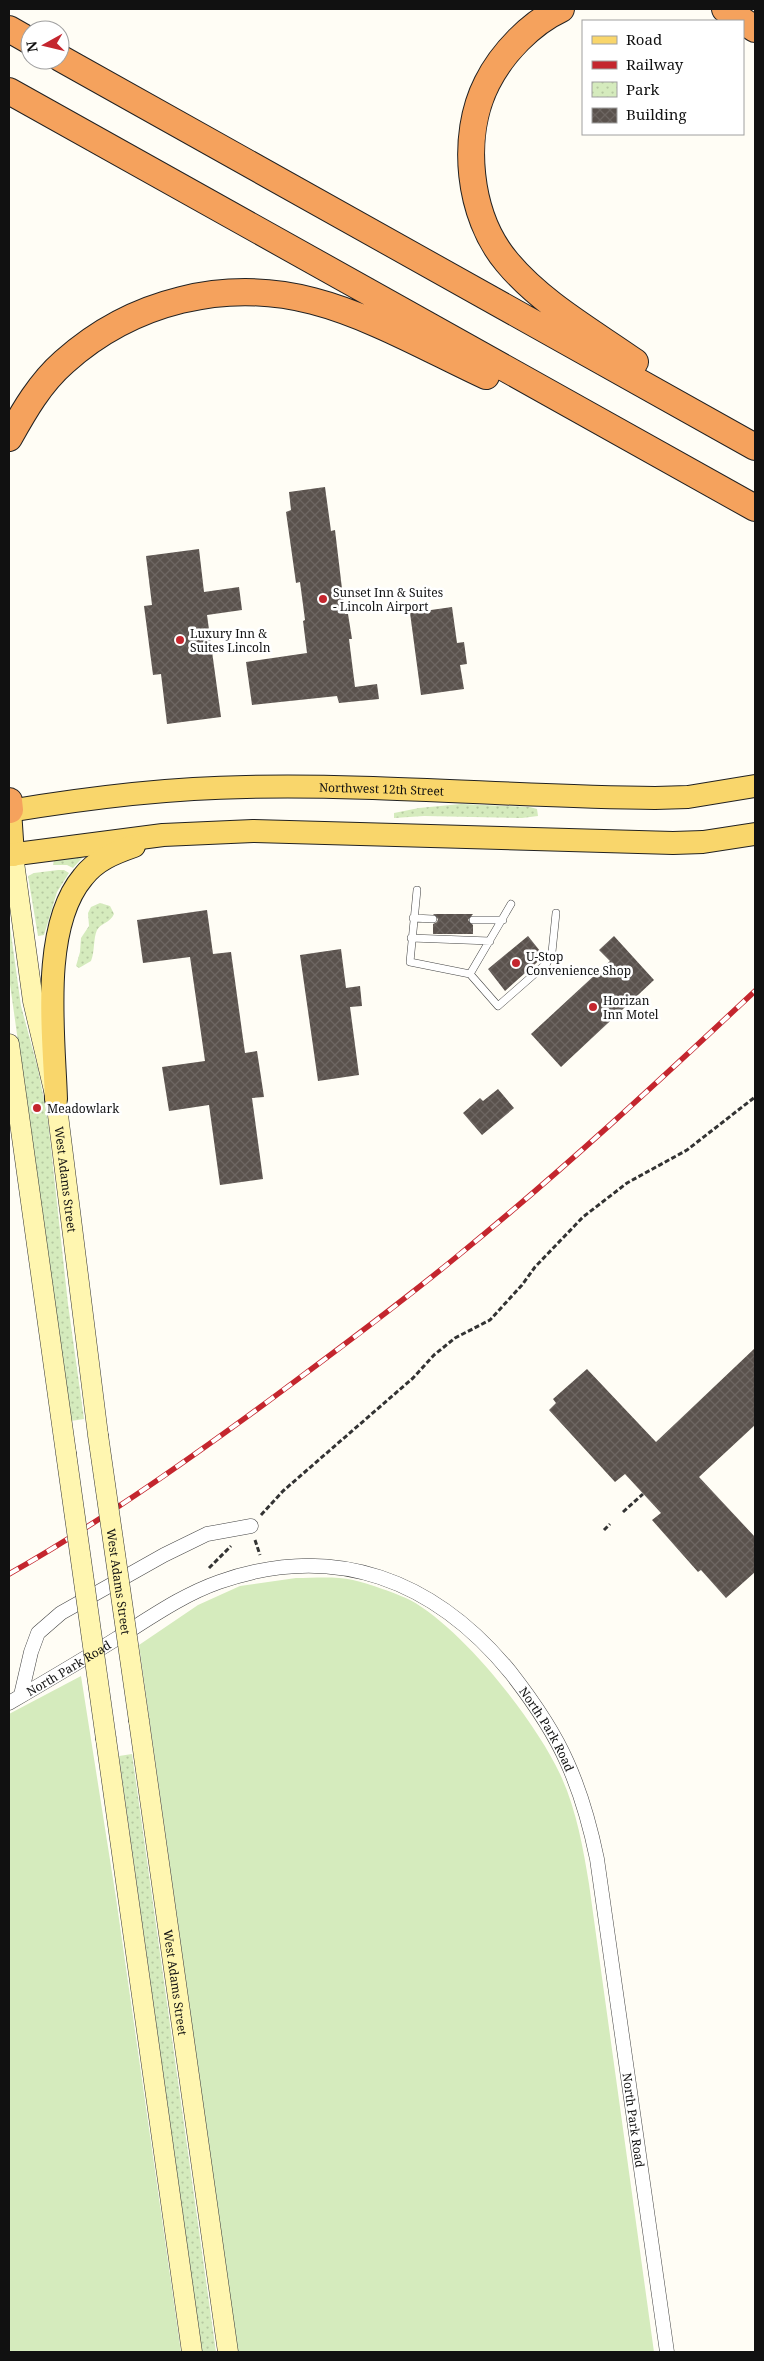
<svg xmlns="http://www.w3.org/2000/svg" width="764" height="2361" font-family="'Noto Serif',serif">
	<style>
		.grass { fill: #d5ebbd }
		.park { fill: url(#park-dots) }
		.building { fill: url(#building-cross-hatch) }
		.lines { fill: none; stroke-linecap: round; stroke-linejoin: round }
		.lane-casing { stroke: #444; stroke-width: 8 }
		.street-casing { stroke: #444; stroke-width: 15 }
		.secondary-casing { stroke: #333; stroke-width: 21 }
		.primary-casing { stroke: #222; stroke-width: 24 }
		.highway-casing { stroke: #222; stroke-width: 28 }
		.path { stroke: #333; stroke-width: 3; stroke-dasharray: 5 2.5; stroke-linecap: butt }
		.lane { stroke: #fff; stroke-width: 7 }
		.street { stroke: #fff; stroke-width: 14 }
		.secondary { stroke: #fff6b0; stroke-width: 20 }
		.primary { stroke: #f9d66b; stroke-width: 22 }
		.highway { stroke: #f5a25d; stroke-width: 26 }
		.rail-casing { stroke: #c4262e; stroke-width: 5.5 }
		.rail { stroke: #fff; stroke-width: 4; stroke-dasharray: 11; stroke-linecap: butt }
		.secondary-bridge-casing { stroke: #333; stroke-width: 21; stroke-linecap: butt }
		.secondary-bridge { stroke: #fff6b0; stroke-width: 20 }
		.poi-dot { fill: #c4262e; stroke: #fff; stroke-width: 2 }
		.labels { text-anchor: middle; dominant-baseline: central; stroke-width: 5; stroke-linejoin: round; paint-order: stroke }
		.poi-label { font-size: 12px; fill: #111; stroke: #fff; text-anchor: start }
		.street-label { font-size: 12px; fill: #111; stroke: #fff }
	</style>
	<defs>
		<pattern id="park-dots" width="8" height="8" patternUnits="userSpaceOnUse" patternTransform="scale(1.25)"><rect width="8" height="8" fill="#d5ebbd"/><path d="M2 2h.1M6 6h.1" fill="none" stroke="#b6c8a1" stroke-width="1.8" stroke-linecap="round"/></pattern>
		<pattern id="building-cross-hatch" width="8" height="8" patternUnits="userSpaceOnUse" patternTransform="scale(1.25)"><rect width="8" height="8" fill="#5a524d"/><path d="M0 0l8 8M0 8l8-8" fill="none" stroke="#6d6662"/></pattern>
	</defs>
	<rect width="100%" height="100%" fill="#fffdf5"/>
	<!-- grass -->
	<path class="grass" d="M296 1578C314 1578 335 1576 353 1580 367 1583 398 1594 410 1600 462 1628 535 1720 560 1774 576 1808 583 1847 589 1884L654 2352H238L139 1645 198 1605 240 1586Z
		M81 1676 116 1898 181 2352H9V1714Z"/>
	<!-- park -->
	<path class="park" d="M461 804 530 807 537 809 538 816 522 818 424 816 394 818V813L419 808Z
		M80 857H83L73 868 67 865H53L54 861Z
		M58 870H64L69 873 57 892 44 935 38 936 28 876 34 873Z
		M100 903 110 906 114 914C110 923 101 923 97 930 93 939 95 951 91 961L79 968 76 966 80 952 81 938 89 926 88 913 91 907Z
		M9 919 21 1006 38 1069 48 1121 68 1304 84 1419 71 1421 9 977Z
		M132 1754 216 2352H202L119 1756Z"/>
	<!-- building -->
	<path class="building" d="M325 487 331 531 335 530 345 614H348L352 639H349L355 687 377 684 379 699 339 703 337 696 252 705 246 662 307 653 303 621 305 620 300 582 296 583 286 512 291 510 289 492Z
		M199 549 204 592 239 587 242 610 207 615 221 717 167 724 161 674 153 675 144 606 152 605 146 556Z
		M452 607 457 643 464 642 467 664 460 665 464 689 421 695 410 613Z
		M207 910 213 954 231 952 245 1053 257 1051 264 1097 252 1098 263 1179 220 1185 209 1105 169 1111 162 1067 205 1061 190 957 143 963 137 920Z
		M433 914H473L468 920 473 925V934H433V924L437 922 438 919Z
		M528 936 544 956 505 991 488 969Z
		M614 936 654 980 561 1067 531 1034 610 961 599 950Z
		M341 949 346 988 360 986 362 1006 350 1007 359 1075 318 1081 300 955Z
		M498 1089 514 1108 482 1135 463 1113 480 1098 483 1101Z
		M755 1348V1425L699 1477 755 1537V1572L726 1598 701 1570 698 1572 652 1520 661 1513 625 1474 615 1482 549 1410 556 1403 553 1399 587 1369 656 1442Z"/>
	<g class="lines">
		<defs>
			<path id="lane" d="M417 890 410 962 470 974 511 904
				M413 918 433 919
				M473 920H503
				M411 938 490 941
				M470 974 498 1006 547 963 552 952 556 913"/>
			<g id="street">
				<path d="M21 1695 31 1652 38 1633 61 1613 164 1555 207 1534 251 1526"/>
				<path id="s1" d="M9 1703C45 1682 81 1661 116 1639 150 1618 182 1595 219 1582 335 1541 435 1580 511 1673 532 1700 553 1730 567 1762 581 1793 590 1825 597 1859L667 2352"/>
			</g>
			<g id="secondary">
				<path id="s2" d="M13 855 33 1001 56 1099 98 1435"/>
				<path d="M9 1044 66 1453"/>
				<path id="s3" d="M139 1721 228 2352"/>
				<path d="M106 1739 192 2352"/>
			</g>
			<g id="primary">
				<path d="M10 810 13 855"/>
				<path id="s4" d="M9 811C87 798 167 788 246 787 382 784 519 797 655 798L688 797 755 786"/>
				<path d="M9 855 163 835 253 831 673 843 703 842 755 834"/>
				<path d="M56 1099C54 1036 40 928 83 877 96 860 114 853 134 846"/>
			</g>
			<path id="highway" d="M561 9C531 23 502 53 487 83 460 136 468 216 507 262 541 303 591 331 635 362
				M725 9 755 29
				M9 29 30 41
				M60 58 755 447
				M9 91 755 508
				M9 438C24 411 40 383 64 362 132 301 225 278 313 301 371 316 432 351 486 376
				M9 801 10 810"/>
		</defs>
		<!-- lane casing -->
		<use href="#lane" class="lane-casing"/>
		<!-- street casing -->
		<use href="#street" class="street-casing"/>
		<!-- secondary casing -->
		<use href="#secondary" class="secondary-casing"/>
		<!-- primary casing -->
		<use href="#primary" class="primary-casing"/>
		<!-- highway casing -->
		<use href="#highway" class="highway-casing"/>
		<!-- path -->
		<path class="path" d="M623 1512 643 1494
			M261 1515 283 1491 413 1378 434 1355 455 1338 490 1320 522 1285 535 1267 583 1217 627 1183 687 1150 755 1097
			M604 1530 610 1524
			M255 1540 260 1555
			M209 1568 231 1546"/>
		<!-- lane -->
		<use href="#lane" class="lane"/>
		<!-- street -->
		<use href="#street" class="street"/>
		<!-- secondary -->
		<use href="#secondary" class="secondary"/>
		<!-- primary -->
		<use href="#primary" class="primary"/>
		<!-- highway -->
		<use href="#highway" class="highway"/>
		<defs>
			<path id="rail" d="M9 1574C97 1524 181 1465 263 1405 329 1356 396 1307 460 1254 562 1171 659 1081 755 991"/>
		</defs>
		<!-- rail casing -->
		<use href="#rail" class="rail-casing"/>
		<!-- rail -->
		<use href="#rail" class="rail"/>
		<defs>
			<g id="secondary-bridge">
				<path id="s5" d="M98 1435 139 1721"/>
				<path d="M66 1453 106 1739"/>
			</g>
		</defs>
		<!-- secondary-bridge casing -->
		<use href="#secondary-bridge" class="secondary-bridge-casing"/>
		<!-- secondary-bridge -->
		<use href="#secondary-bridge" class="secondary-bridge"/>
	</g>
	<!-- markers -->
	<g class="poi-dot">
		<circle cx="323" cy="599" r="5"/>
		<circle cx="180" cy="640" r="5"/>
		<circle cx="516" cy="963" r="5"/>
		<circle cx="593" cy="1007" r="5"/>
		<circle cx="37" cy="1108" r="5"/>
	</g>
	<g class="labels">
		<!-- poi labels -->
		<g class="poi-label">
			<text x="333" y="592">Sunset Inn &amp; Suites<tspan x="333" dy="14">- Lincoln Airport</tspan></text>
			<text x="190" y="633">Luxury Inn &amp;<tspan x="190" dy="14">Suites Lincoln</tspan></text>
			<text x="526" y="956">U-Stop<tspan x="526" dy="14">Convenience Shop</tspan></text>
			<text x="603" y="1000">Horizan<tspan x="603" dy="14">Inn Motel</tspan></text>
			<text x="47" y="1108">Meadowlark</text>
		</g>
		<!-- street labels -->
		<g class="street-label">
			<text stroke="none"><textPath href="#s4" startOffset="374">Northwest 12th Street</textPath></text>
			<text stroke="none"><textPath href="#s2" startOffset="329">West Adams Street</textPath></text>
			<text stroke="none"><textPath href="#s5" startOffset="148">West Adams Street</textPath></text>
			<text stroke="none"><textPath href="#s1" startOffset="69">North Park Road</textPath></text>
			<text stroke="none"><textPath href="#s1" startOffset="638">North Park Road</textPath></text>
			<text stroke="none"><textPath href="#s3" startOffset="264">West Adams Street</textPath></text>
			<text stroke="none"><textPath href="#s1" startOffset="1042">North Park Road</textPath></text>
		</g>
	</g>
	<!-- border -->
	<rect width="764" height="2361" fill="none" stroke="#111111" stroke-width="20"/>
	<!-- legend -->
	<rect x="582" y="20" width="162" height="115" fill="#ffffff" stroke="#a0a0a0"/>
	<rect x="592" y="36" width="25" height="8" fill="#f9d66b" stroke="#a0a0a0"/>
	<text x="626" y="45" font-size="15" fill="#111111">Road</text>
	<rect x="592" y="61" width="25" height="8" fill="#c4262e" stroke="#a0a0a0"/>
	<text x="626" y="70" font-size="15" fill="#111111">Railway</text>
	<rect x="592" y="82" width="25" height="15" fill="url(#park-dots)" stroke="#a0a0a0"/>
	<text x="626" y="95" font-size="15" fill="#111111">Park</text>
	<rect x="592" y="108" width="25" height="15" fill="url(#building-cross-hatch)" stroke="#a0a0a0"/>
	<text x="626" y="120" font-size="15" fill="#111111">Building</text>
	<!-- north arrow -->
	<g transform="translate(45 45) rotate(262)"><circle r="24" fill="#ffffff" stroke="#a0a0a0"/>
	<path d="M0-4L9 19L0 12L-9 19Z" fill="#c4262e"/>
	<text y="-8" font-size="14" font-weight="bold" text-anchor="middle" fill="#111111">N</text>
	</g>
</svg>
